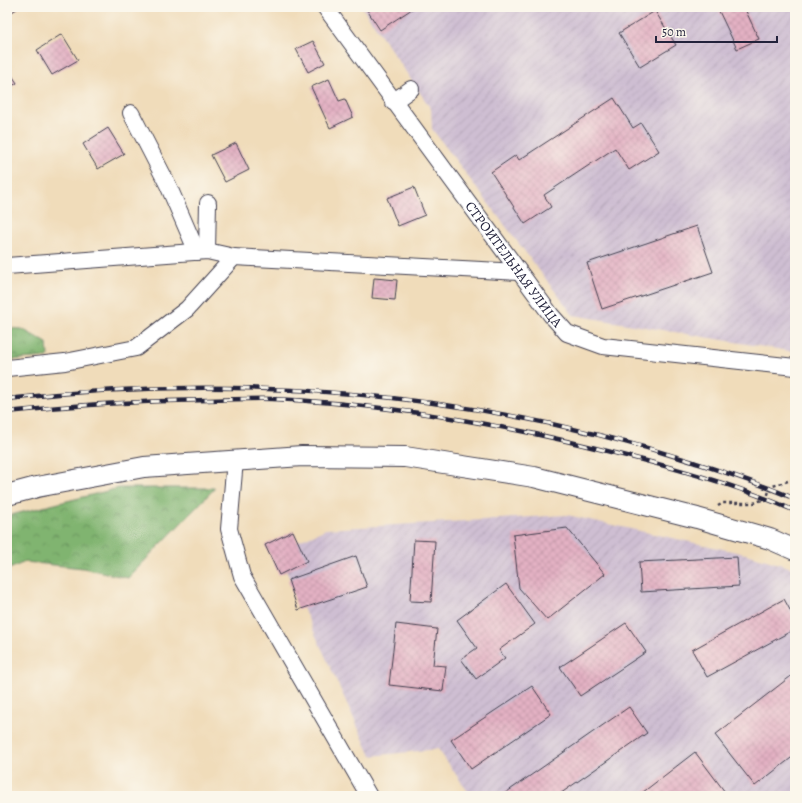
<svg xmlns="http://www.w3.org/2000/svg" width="802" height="803" font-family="Alegreya,serif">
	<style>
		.industrial { fill: url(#industrial-furrows) }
		.forest { fill: url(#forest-crowns); stroke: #516b56 }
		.building { fill: url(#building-cross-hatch) }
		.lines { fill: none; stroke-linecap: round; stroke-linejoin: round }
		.minor-casing { stroke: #413e4e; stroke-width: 18 }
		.major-casing { stroke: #413e4e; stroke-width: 22 }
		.path { stroke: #413e4e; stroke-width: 2.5; stroke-dasharray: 3 3; stroke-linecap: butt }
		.minor { stroke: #fff; stroke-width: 16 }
		.major { stroke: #fff; stroke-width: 20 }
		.rail-casing { stroke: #22223b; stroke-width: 4.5 }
		.rail { stroke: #fbf7ec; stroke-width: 3; stroke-dasharray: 9; stroke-linecap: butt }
		.labels { text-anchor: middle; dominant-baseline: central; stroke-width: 3; stroke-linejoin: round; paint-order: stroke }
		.street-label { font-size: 14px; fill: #22223b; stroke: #fbf7ec }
	</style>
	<defs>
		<pattern id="industrial-furrows" width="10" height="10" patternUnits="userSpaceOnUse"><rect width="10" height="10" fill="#cebed2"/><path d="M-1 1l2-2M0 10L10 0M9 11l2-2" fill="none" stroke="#b1a3b5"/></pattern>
		<pattern id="forest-crowns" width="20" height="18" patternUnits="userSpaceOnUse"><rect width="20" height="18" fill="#80b470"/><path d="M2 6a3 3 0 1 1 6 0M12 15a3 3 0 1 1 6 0" fill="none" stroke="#68925d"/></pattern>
		<pattern id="building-cross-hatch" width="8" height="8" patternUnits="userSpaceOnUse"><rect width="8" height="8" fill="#e3b1c3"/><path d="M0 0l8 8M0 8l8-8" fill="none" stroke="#c298a8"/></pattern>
	</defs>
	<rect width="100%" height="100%" fill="#fbf7ec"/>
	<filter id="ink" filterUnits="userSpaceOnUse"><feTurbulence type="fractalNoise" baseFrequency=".025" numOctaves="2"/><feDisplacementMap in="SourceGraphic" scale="8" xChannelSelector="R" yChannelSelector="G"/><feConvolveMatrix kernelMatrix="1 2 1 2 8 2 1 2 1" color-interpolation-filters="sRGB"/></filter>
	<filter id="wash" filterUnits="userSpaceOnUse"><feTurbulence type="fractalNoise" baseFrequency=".012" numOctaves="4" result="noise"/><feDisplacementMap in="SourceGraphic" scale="16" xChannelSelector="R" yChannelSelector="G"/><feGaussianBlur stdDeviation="0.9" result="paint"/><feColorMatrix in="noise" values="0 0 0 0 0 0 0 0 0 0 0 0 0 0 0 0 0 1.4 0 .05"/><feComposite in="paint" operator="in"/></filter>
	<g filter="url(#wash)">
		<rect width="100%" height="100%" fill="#f0dcba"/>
		<!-- industrial -->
		<path class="industrial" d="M362 7H795V352L573 315 432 129 431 109Z
			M567 515 750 555 795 569V796H471L438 749 371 756 277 551 326 529Z"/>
		<!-- forest -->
		<path class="forest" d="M7 328 22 329 47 343 48 357 7 360Z
			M119 488H215L128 578 83 568 25 562 7 570V516Z"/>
		<g id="blocks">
			<!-- building -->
			<path class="building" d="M7 7H20L7 15Z
				M365 7H415L380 30Z
				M717 7H744L759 39 737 49Z
				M655 11 676 45 640 67 619 33Z
				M62 34 78 60 52 75 37 50Z
				M313 41 325 63 308 72 296 49Z
				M7 68 17 83 7 89Z
				M329 79 339 101 345 99 353 117 330 128 311 87Z
				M614 98 633 128 641 123 659 151 629 170 615 148 544 195 551 207 525 224 491 172 516 155 519 160Z
				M108 128 124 154 98 169 83 144Z
				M236 143 249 170 225 182 211 155Z
				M414 187 425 215 398 226 387 198Z
				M697 226 713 272 602 309 587 263Z
				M374 278 397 280 395 300 372 298Z
				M567 528 605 574 547 620 519 588 513 535Z
				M293 531 307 561 279 575 265 545Z
				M414 540 435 541 431 602 410 601Z
				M356 556 367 587 298 610 288 580Z
				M737 557 739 586 641 592 639 562Z
				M506 584 535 624 499 650 505 658 476 679 461 659 477 648 457 620Z
				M784 599 795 619V629L707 677 692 650Z
				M626 623 646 652 580 696 560 667Z
				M396 624 437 629 433 665 446 666 443 691 389 685Z
				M795 673V755L755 786 715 735Z
				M532 686 551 714 471 769 451 740Z
				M629 707 647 733 557 796H506L504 794Z
				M695 752 728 796H638Z"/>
		</g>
	</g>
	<g filter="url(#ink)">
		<use href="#blocks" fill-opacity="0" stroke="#413e4e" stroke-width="1"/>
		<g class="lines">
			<defs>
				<g id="minor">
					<path id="s1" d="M325 7 551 315 567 333 603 346 795 367"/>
					<path d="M393 102 411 89"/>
					<path d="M131 113 168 185 197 252"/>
					<path d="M207 251 208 203"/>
					<path d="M7 266 207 251 234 257 519 272"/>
					<path d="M7 368 65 362 136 348 187 309 234 257"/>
					<path d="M235 460 229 529 242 576 369 796"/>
				</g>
				<path id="major" d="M7 495 37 487 144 467 302 456 405 457 534 477 697 518 770 539 795 550"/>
			</defs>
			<!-- minor casing -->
			<use href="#minor" class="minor-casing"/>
			<!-- major casing -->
			<use href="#major" class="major-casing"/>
			<!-- path -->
			<path class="path" d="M718 506 723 503H754L767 498 770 487 788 481 795 480"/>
			<!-- minor -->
			<use href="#minor" class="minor"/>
			<!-- major -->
			<use href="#major" class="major"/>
			<defs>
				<path id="rail" d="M7 399C235 373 474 391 693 462 727 473 762 484 795 499
					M7 412C74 405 141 401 208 400 230 400 251 398 273 399 388 404 503 424 615 453 675 468 738 485 795 511"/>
			</defs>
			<!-- rail casing -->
			<use href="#rail" class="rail-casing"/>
			<!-- rail -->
			<use href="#rail" class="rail"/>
		</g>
	</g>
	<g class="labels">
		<!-- street labels -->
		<g class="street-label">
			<text stroke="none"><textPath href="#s1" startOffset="319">СТРОИТЕЛЬНАЯ УЛИЦА</textPath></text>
		</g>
	</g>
	<!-- margin -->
	<rect width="802" height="803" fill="none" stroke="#fbf7ec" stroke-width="24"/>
	<!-- scale -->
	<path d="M656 36v6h121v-6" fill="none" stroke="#22223b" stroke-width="2"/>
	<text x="662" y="36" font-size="12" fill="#22223b" stroke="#fbf7ec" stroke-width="3" paint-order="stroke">50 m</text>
</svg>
